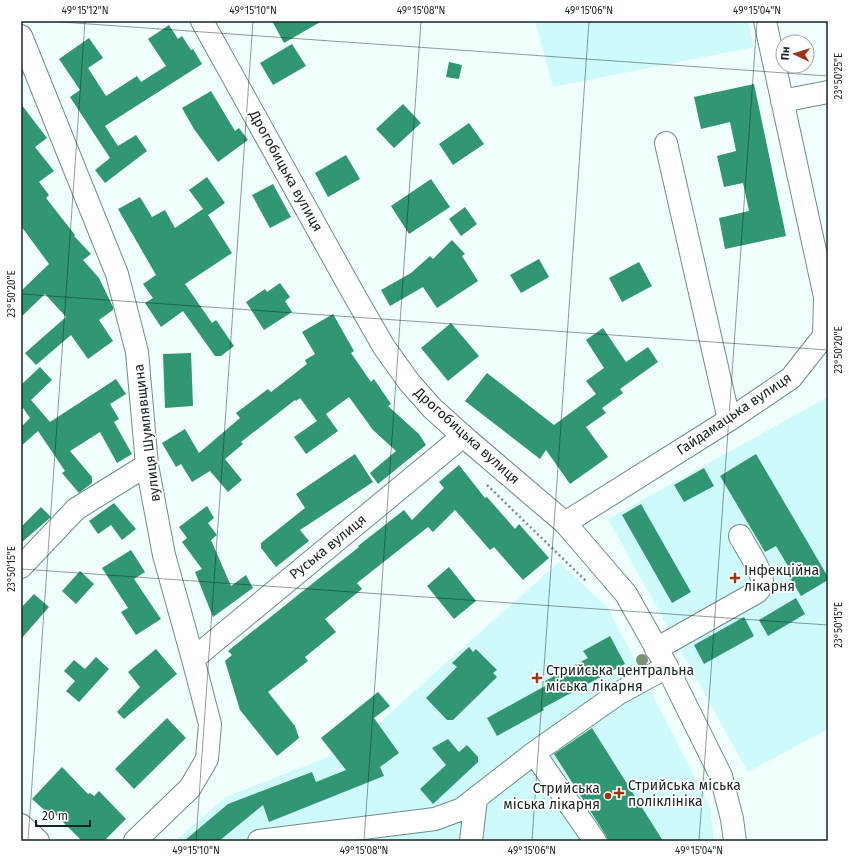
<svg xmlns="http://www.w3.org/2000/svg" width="849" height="862" font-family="'Fira Sans',sans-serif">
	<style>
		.built { fill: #cefafb }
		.building { fill: #319672 }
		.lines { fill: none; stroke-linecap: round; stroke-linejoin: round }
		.minor-casing { stroke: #6d8c8d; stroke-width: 24 }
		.major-casing { stroke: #6d8c8d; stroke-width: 24 }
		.path { stroke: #7e8b8b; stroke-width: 2.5; stroke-dasharray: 2 3; stroke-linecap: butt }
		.minor { stroke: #fff; stroke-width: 22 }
		.major { stroke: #fff; stroke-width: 22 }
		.tree { fill: #7d9174 }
		.ticks { fill: none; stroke: #172324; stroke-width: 1; stroke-opacity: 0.45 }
		.poi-dot { fill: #9c3414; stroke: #fff; stroke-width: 1.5 }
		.labels { text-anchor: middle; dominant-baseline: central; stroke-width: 3.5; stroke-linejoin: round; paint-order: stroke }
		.street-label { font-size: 14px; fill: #172324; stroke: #fff }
		.poi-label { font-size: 14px; fill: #172324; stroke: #fff; text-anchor: start }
		.neatline { fill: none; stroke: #172324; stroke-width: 1.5 }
		.ticks-label { font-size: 10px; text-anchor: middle; fill: #172324 }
	</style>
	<rect width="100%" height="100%" fill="#f1fefe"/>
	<!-- built -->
	<path class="built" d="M535 21H748L754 47 553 87Z
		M828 397V729L748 772 608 519Z
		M559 562 608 608 710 807 714 841H175L226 797 351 748Z"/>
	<!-- building -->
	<path class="building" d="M272 21H322L284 43Z
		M169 25 178 39 182 36 191 50 193 49 202 64 105 126 118 146 136 135 147 151 105 183 95 170 110 158 70 97 80 90 59 59 89 38 103 58 88 68 106 96 137 76 141 82 166 66 148 39Z
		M292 44 306 66 273 85 260 63Z
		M449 62 462 65 459 79 446 77Z
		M754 84 786 236 725 249 719 218 749 211 743 183 724 187 717 156 736 151 730 122 701 129 694 97Z
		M211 91 235 131 239 128 248 140 218 162 194 129 182 108Z
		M21 104 47 138 35 147 54 171 39 182 49 195 46 198 75 235 74 236 91 254 83 260 99 278 113 307V310L99 320 113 341 88 359 71 335 36 365 25 353 66 317 45 294 21 317V291L49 264 21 226Z
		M403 104 421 123 394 148 376 129Z
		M469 123 484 144 453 165 439 144Z
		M346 155 360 179 328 197 315 173Z
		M207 177 225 203 208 215 232 253 185 284 212 323 216 320 234 346 221 356H215L183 311 161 327 145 303 153 298 143 284 156 275 118 209 140 197 152 217 165 210 175 228 203 209 189 190Z
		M431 179 450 207 409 234 391 206Z
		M273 184 291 217 270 228 252 195Z
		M465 207 477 224 461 236 449 219Z
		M452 240 465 254 462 256 478 281 437 308 423 287 390 306 381 290 411 273 430 256 433 259Z
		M539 259 549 277 521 293 510 275Z
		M639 262 652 286 622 302 609 278Z
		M280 283 290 297 285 301 292 312 264 330 246 302 265 289 267 292Z
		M333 314 354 351 351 353 371 382 374 379 391 404 388 406 419 434 426 445 378 484 370 473 396 451 373 430 349 397 326 414 338 431 306 454 294 437 317 421 300 398 296 401 295 400 241 442 243 444 225 459 242 480 228 492 210 471 192 482 181 464 176 467 162 443 185 429 199 453 240 418 236 413 268 389 271 392 307 364 305 360 315 354 302 332Z
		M451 323 479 356 448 381 421 348Z
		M603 328 626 362 648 347 658 362 620 389 623 393 602 408 606 413 586 427 608 457 570 484 546 450 540 459 465 401 487 373 554 425 596 394 586 381 604 368 586 340Z
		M191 353 193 406 165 408 163 354Z
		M40 367 52 380 31 400 50 422 116 379 126 394 110 404 119 419 114 422 132 454 117 463 100 432 70 451 92 477V483L79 493 62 473 65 471 38 431 21 446V427L30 418 23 408 21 410V385Z
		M355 454 373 482 300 530 309 541 276 567 261 548V543L305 508 296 494Z
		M756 454 828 577V580L801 596 787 573 791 571 776 546 765 552 720 476Z
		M459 465 485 498 487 497 515 529 519 524 549 558 523 580 494 547 490 550 455 510 433 532 428 527 357 583 362 589 325 619 336 632 305 657 308 661 268 692 295 726 299 738 277 756 240 710 225 661 232 655 228 651 303 591 359 547 358 546 404 510 412 520 444 488 439 482Z
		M704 468 714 486 684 502 674 485Z
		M114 503 136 529 122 540 111 525 98 534 89 521Z
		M641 504 691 592 672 603 622 515Z
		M207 506 214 518 208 523 217 535 211 540 231 586 246 575 253 588 213 617 195 572 202 569 182 542 187 538 179 527Z
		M41 507 51 517 21 543V527Z
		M131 550 145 572 134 579 161 619 136 635 121 612 128 608 102 568Z
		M449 567 476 601 454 619 427 586Z
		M80 571 94 584 76 604 62 591Z
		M34 594 49 607 21 639V608Z
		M796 598 805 614 768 636 759 620Z
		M744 617 754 636 704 664 694 645Z
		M610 636 625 664 543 708 544 710 497 736 487 718 547 685 545 681 588 658 583 651Z
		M469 647 473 652 476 649 497 670 493 673 497 677 453 720H447L426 698 457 667 452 663Z
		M156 649 177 674 124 719 117 712 140 687 128 672Z
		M96 657 109 669 79 702 66 691 75 681 64 671 74 660 85 669Z
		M378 692 390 706 374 718 399 753 380 767 384 776 269 822 263 805 219 841H184L228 804 312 772 316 782 346 770 321 738Z
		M167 718 186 738 134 789 115 769Z
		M592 728 663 841H608L605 834 554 754Z
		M448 739 459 752 467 745 478 757V762L433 804 420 789 446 765 432 748Z
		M62 767 88 794 90 793 94 796 99 791 126 819 104 841H82L54 813 51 816 32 799Z"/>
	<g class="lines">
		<defs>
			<path id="minor" d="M21 36 117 274 137 352 147 465 164 555 193 659 210 724 207 759 190 788 135 841
				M782 101 828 92
				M666 143 729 420
				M565 523 729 420 791 378 824 336 825 297 765 21
				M21 567 76 509 147 465
				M656 649 757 592C760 589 762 585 762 581 762 571 745 546 740 536
				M193 659 463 436
				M534 753 595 841
				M21 825 38 841
				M259 841 435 819 462 809 534 753 619 693 667 667
				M471 841 476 799"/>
			<path id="major" d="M202 21 353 293 384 347 409 382 432 408 463 436 565 523 626 594 667 667 721 776 732 819 735 841"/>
		</defs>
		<!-- minor casing -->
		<use href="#minor" class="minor-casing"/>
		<!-- major casing -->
		<use href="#major" class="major-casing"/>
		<!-- path -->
		<path class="path" d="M487 485 587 582"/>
		<!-- minor -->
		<use href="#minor" class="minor"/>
		<!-- major -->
		<use href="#major" class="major"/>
	</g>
	<!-- trees -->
	<circle class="tree" cx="642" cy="660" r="6"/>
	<!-- ticks -->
	<path class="ticks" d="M47 21 828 76M21 294 828 350M21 569 828 625M28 841 85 21M196 841 253 21M364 841 421 21M532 841 589 21M699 841 757 21"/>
	<!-- markers -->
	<g class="poi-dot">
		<path d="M733 572h4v4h4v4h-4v4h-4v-4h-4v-4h4z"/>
		<path d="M535 672h4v4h4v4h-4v4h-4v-4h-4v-4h4z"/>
		<path d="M617 787h4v4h4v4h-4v4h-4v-4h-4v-4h4z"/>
		<circle cx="608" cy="796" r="4"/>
	</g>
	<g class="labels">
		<!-- street labels -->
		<g class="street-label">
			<text transform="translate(286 171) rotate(61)">Дрогобицька вулиця</text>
			<text transform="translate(734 414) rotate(-34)">Гайдамацька вулиця</text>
			<text transform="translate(147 433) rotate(-97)">вулиця Шумлявщина</text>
			<text transform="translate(467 436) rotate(42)">Дрогобицька вулиця</text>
			<text transform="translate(328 547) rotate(-39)">Руська вулиця</text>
		</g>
		<!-- poi labels -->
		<g class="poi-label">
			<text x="744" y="570">Інфекційна<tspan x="744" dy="16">лікарня</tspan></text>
			<text x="546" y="670">Стрийська центральна<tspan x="546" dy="16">міська лікарня</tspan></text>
			<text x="628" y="785">Стрийська міська<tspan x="628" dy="16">поліклініка</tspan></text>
			<text x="600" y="788" text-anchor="end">Стрийська<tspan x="600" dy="16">міська лікарня</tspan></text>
		</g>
	</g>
	<!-- border -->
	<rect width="849" height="862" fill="none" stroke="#ffffff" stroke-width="44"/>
	<!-- north arrow -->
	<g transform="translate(795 54) rotate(274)"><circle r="19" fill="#ffffff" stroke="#a2a7a7"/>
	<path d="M0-3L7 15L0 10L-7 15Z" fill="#9c3414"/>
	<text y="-6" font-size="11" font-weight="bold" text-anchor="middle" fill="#172324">Пн</text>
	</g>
	<!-- scale -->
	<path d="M36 820v6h54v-6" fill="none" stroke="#172324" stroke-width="2"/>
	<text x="42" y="820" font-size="12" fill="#172324" stroke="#ffffff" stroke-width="3" paint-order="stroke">20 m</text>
	<rect x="22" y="22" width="805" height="818" class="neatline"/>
	<g class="ticks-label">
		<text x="85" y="14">49°15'12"N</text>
		<text x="253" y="14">49°15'10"N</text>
		<text x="421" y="14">49°15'08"N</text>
		<text x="589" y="14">49°15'06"N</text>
		<text x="757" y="14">49°15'04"N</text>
		<text transform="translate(838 76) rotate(-90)" y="4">23°50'25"E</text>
		<text transform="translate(11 294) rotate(-90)" y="4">23°50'20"E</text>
		<text transform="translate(838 350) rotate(-90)" y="4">23°50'20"E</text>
		<text transform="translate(11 569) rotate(-90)" y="4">23°50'15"E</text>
		<text transform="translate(838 625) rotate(-90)" y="4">23°50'15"E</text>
		<text x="196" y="854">49°15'10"N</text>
		<text x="364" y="854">49°15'08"N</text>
		<text x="532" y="854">49°15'06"N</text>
		<text x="699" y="854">49°15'04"N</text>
	</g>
</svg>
